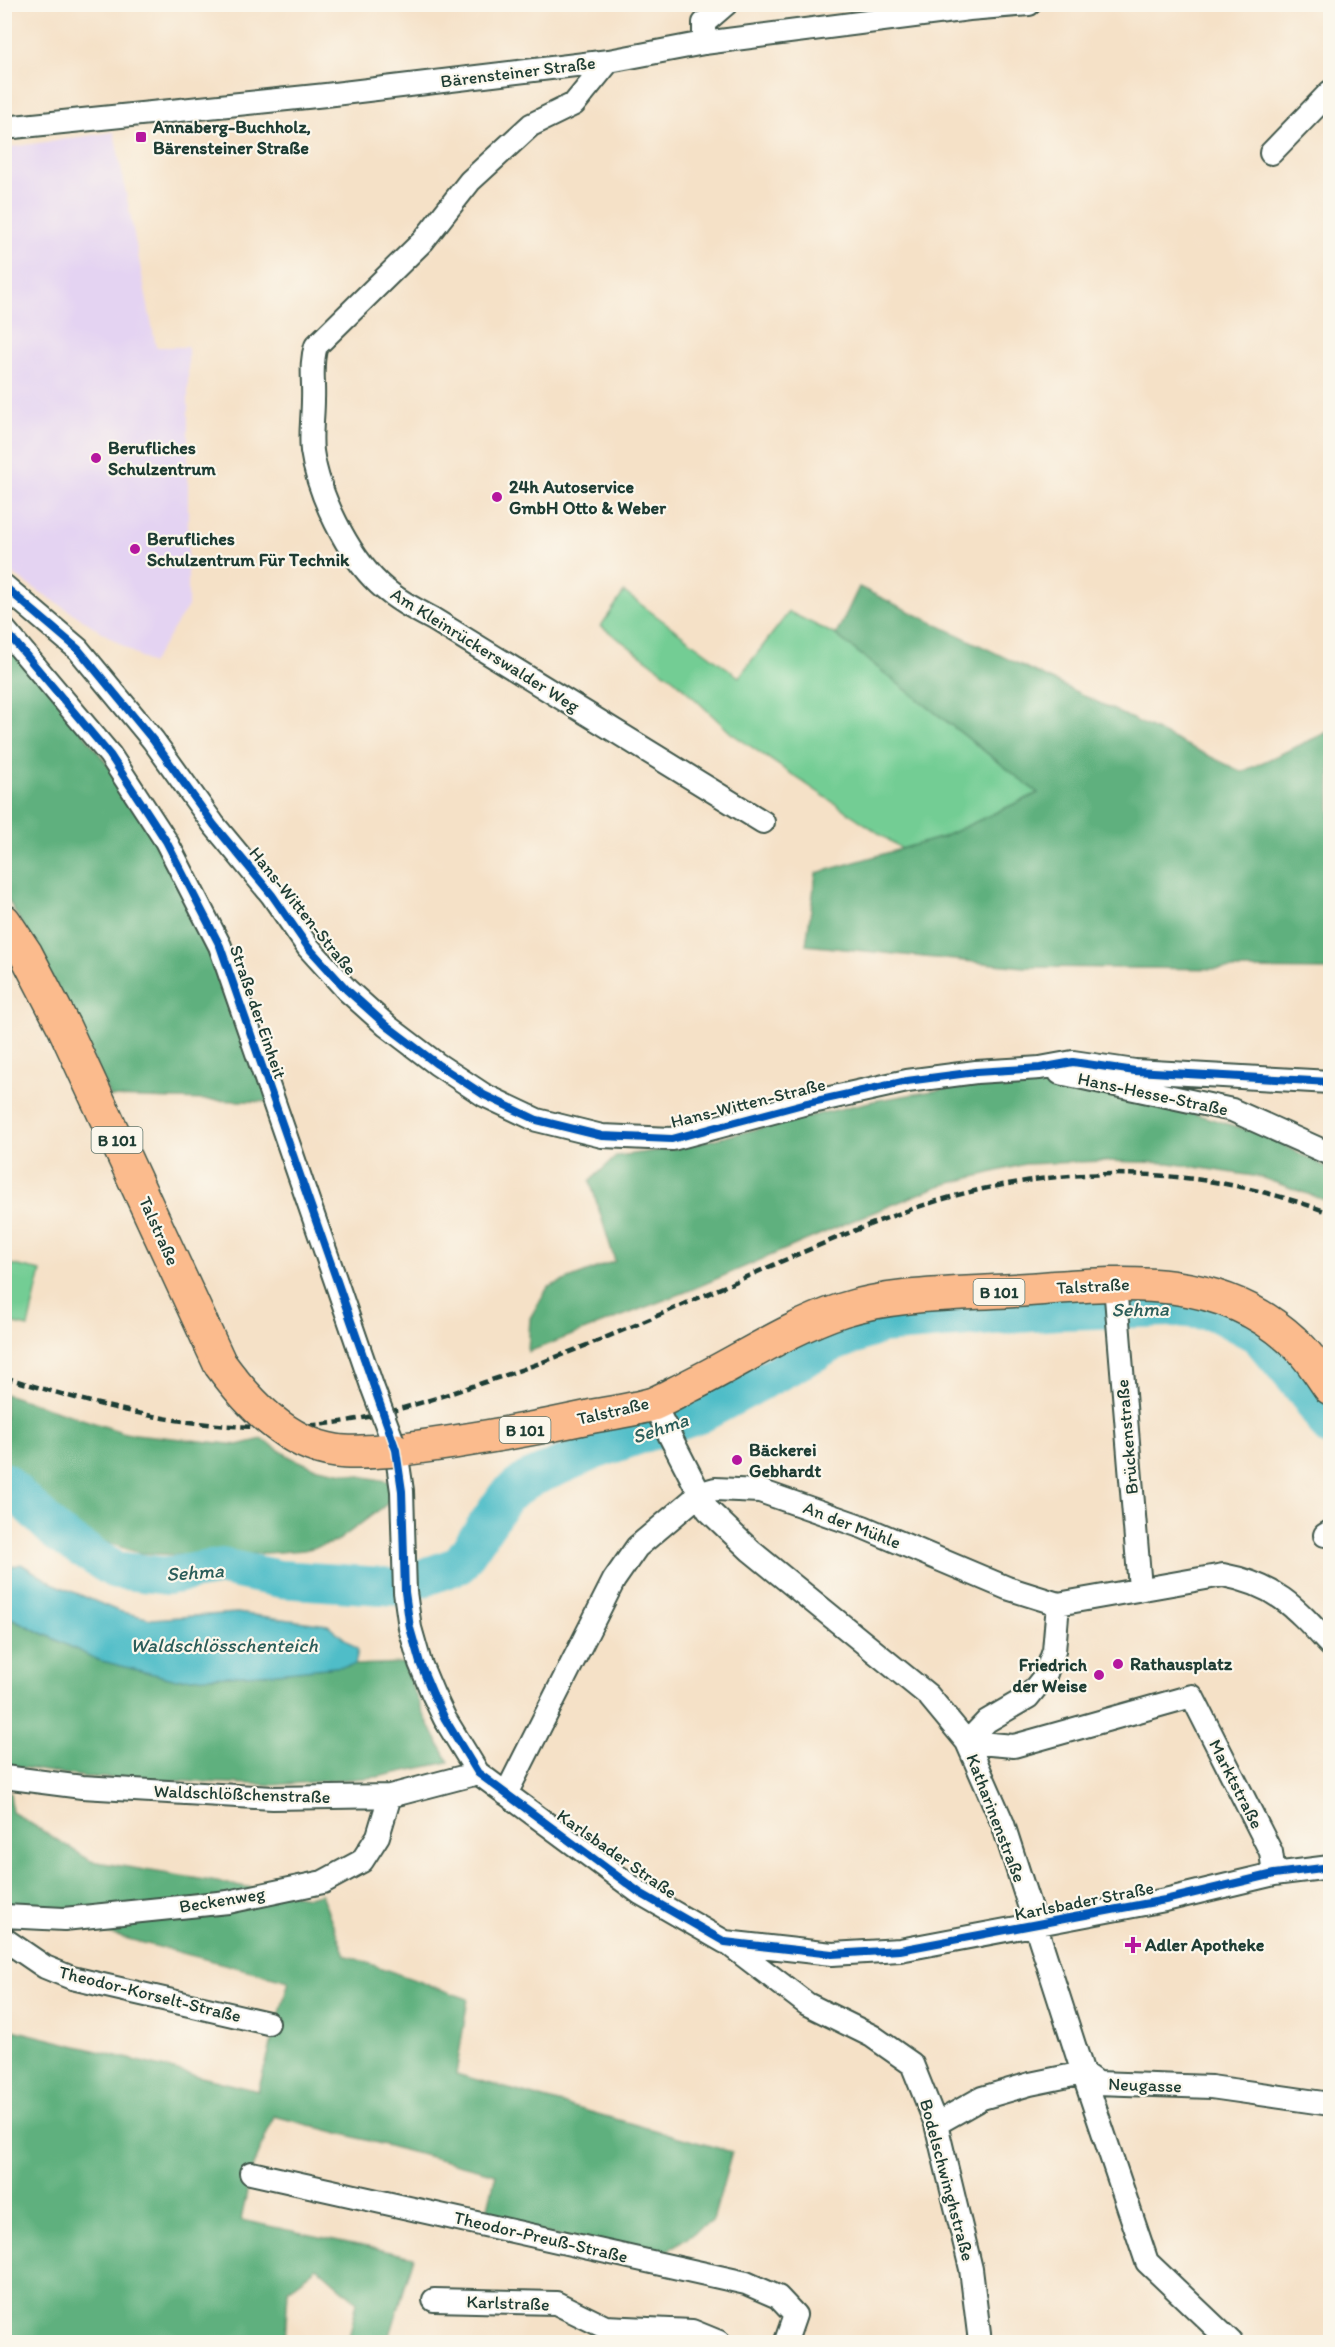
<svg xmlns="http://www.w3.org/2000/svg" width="1335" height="2347" font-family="Itim,sans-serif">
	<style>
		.built { fill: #e4d3f2 }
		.green { fill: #73cd94; stroke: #498564; stroke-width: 1.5 }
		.forest { fill: #5eb07e; stroke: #3e7659; stroke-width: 1.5 }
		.water { fill: #50bdc8; stroke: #387d7e; stroke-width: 1.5 }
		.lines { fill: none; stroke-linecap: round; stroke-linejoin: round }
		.river { stroke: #50bdc8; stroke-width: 38 }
		.minor-casing { stroke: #3f564a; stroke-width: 26 }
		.primary-casing { stroke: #3f564a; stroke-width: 36 }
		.minor { stroke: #fff; stroke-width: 22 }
		.primary { stroke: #fbbb8d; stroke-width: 33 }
		.rail { stroke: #1f3d34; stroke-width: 4.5; stroke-dasharray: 9 4.5; stroke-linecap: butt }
		.minor-bridge-casing { stroke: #3f564a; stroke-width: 26; stroke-linecap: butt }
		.primary-bridge-casing { stroke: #3f564a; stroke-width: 36; stroke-linecap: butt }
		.minor-bridge { stroke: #fff; stroke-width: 22 }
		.primary-bridge { stroke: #fbbb8d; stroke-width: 33 }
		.cycleway-casing { stroke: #fbf7ec; stroke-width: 11 }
		.cycleway { stroke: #0057b8; stroke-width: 8 }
		.poi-dot { fill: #b5179e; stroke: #fbf7ec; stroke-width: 2 }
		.labels { text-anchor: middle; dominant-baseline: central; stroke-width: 4.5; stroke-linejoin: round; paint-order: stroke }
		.shield { fill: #fbf7ec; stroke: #61756b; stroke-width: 1.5 }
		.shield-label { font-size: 16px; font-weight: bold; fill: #1f3d34 }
		.street-label { font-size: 18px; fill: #1f3d34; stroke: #fbf7ec }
		.poi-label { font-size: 18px; font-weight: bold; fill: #1f3d34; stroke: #fbf7ec; text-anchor: start }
		.water-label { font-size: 20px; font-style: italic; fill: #2b5d59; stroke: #fbf7ec }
	</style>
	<rect width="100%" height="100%" fill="#fbf7ec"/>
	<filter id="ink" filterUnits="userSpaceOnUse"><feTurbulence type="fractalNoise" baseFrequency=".0167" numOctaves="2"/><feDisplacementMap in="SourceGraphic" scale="12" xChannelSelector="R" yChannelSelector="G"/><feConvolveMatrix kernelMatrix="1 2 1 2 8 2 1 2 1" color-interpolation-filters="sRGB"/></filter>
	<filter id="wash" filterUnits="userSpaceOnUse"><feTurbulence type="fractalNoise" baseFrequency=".008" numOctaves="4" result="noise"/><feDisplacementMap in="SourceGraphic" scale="24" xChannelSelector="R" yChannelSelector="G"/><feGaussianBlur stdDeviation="1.35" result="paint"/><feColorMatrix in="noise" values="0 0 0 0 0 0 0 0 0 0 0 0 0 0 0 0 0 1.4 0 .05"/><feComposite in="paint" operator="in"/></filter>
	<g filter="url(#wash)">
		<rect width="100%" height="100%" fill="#f5e1c7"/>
		<!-- built -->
		<path class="built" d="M114 132 156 347H188V606L151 664 5 569V148Z"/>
		<!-- green -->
		<path class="green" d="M624 592 739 677 789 612 836 635 1038 793 943 837 902 849 731 733 675 680 601 626Z
			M5 1263 41 1271 28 1327 5 1322Z"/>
		<!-- forest -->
		<path class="forest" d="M859 587 1242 772 1330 731V970L1024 967 806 945 816 873 943 837 1038 793 836 635Z
			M4 629 166 841 274 1102 110 1097 78 1025 5 894Z
			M1045 1080 1185 1111 1264 1135 1330 1169V1202L1260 1177 1169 1163 1104 1161 1025 1164 939 1186 849 1222 688 1291 528 1352 530 1318 548 1287 615 1261 590 1181 617 1156 678 1148 873 1101 968 1085Z
			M5 1394 125 1433 238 1445 262 1439 290 1457 313 1467 392 1482 387 1504 336 1542 304 1550 215 1557 140 1553 63 1529 5 1467Z
			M4 1615 98 1660 173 1679 276 1673 355 1665 404 1663C415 1698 430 1730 449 1762L377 1777 275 1785 85 1777 5 1765Z
			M4 1791 10 1792 12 1812 91 1861 308 1897 321 1894 345 1955 468 1999 456 2074 732 2152 713 2220 656 2258 485 2220 496 2174 274 2116 251 2173 241 2220 414 2257 388 2342H348L357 2302 317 2267 288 2290 285 2342H30L5 2333V2028L258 2091 289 1981 5 1907Z"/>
		<!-- water -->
		<path class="water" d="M21 1564 52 1583 118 1611 151 1619 237 1613 328 1625 358 1650 355 1665 276 1673 173 1679 98 1660 5 1615V1568Z"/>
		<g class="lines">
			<!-- river -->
			<path class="river" d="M4 1481 58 1534 115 1570 167 1576 222 1567 280 1579 397 1587 459 1565 506 1496 527 1480 594 1451 699 1415 831 1344 881 1325 1057 1311 1178 1308 1215 1312 1258 1335 1306 1392 1330 1428"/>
		</g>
	</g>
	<g filter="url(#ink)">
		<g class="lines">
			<defs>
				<path id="minor" d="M704 43V23L726 4
					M609 61 574 104 531 125 470 181 423 241 316 346C310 364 314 381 313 400 313 416 310 435 312 451 318 494 347 554 379 584 395 599 414 609 433 619L763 822
					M4 128 326 95 609 61 704 43 969 9 1029 4
					M1271 153 1330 92
					M4 586 78 649 153 740 214 825 272 895 308 947 347 990 387 1026 437 1064 484 1095 537 1120 602 1136 672 1139 803 1104 907 1081 976 1072 1040 1068 1073 1062 1135 1071 1330 1082
					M4 629 110 755 166 841 220 946 372 1386
					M1060 1073 1232 1110 1330 1154
					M1115 1285 1140 1588
					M653 1403 708 1510 751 1551 928 1695 967 1742 1003 1824 1083 2073 1147 2262 1231 2342
					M396 1450 402 1491 405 1592 410 1628 420 1663 433 1694 445 1719 478 1773 640 1893 725 1942 832 1954 900 1950 1165 1900 1274 1874 1330 1867
					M1325 1535 1330 1532
					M967 1742 1014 1746 1192 1696 1271 1852 1274 1874
					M967 1742 987 1721 1028 1697 1045 1676 1054 1651 1058 1604
					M4 1777 82 1787 273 1798 390 1796 478 1773
					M506 1794 614 1580 637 1547 701 1493 715 1489 760 1491 863 1527 1007 1588 1058 1604 1223 1575C1276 1585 1295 1607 1330 1645
					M4 1916 64 1919 228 1902 323 1882 362 1861 378 1836 390 1796
					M4 1939 45 1967 72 1978 268 2023
					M726 1942 807 2004 872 2036 912 2064 936 2124 971 2269 980 2342
					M936 2124 982 2098 1030 2084 1083 2073 1097 2083 1211 2087 1330 2104
					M251 2173 746 2283 778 2297 795 2315 786 2341
					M434 2300 556 2303 605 2327 692 2331 719 2342"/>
				<path id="primary" d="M4 921 26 954 64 1027 220 1364
					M396 1450C461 1442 525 1431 589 1417 610 1413 633 1410 653 1404 665 1399 677 1392 689 1386 740 1361 788 1328 842 1310 892 1294 954 1294 1006 1291 1107 1285 1212 1266 1293 1341 1308 1354 1319 1372 1330 1388"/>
			</defs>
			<!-- minor casing -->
			<use href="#minor" class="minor-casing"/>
			<!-- primary casing -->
			<use href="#primary" class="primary-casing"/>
			<!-- minor -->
			<use href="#minor" class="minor"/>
			<!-- primary -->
			<use href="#primary" class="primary"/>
			<!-- rail -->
			<path class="rail" d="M4 1377C115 1411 208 1436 325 1424 380 1418 433 1399 485 1382 591 1348 692 1300 794 1256 855 1230 918 1203 983 1189 1100 1163 1218 1171 1330 1213"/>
			<defs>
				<path id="minor-bridge" d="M372 1386 396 1450"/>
				<path id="primary-bridge" d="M220 1364C248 1402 286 1444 336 1451 356 1454 376 1451 396 1450"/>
			</defs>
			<!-- minor-bridge casing -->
			<use href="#minor-bridge" class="minor-bridge-casing"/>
			<!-- primary-bridge casing -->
			<use href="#primary-bridge" class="primary-bridge-casing"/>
			<!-- minor-bridge -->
			<use href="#minor-bridge" class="minor-bridge"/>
			<!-- primary-bridge -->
			<use href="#primary-bridge" class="primary-bridge"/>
			<defs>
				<path id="cycleway" d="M4 586 78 649 153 740 214 825 272 895 308 947 347 990 387 1026 437 1064 484 1095 537 1120 602 1136 672 1139 803 1104 907 1081 976 1072 1040 1068 1073 1062 1135 1071 1330 1082
					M4 629 110 755 166 841 220 946 396 1450 402 1491 405 1592 410 1628 420 1663 433 1694 445 1719 478 1773 640 1893 725 1942 832 1954 900 1950 1165 1900 1274 1874 1330 1867"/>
			</defs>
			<!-- cycleway casing -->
			<use href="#cycleway" class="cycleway-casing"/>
			<!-- cycleway -->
			<use href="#cycleway" class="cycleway"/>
		</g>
	</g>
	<!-- markers -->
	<g class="poi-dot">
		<rect x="135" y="131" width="12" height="12" rx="3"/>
		<circle cx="96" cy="458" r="6"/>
		<circle cx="497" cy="497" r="6"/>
		<circle cx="135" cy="549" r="6"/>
		<circle cx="737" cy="1460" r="6"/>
		<circle cx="1118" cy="1664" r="6"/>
		<circle cx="1099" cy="1675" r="6"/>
		<path d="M1130 1936h6v6h6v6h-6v6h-6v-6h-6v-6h6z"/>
	</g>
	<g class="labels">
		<!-- shield labels -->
		<g class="shield">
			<rect x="91.5" y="1127" width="51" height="26" rx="4.5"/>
			<rect x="973.5" y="1279" width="51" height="26" rx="4.5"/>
			<rect x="499.5" y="1417" width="51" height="26" rx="4.5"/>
		</g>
		<g class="shield-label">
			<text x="117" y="1140">B 101</text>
			<text x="999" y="1292">B 101</text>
			<text x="525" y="1430">B 101</text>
		</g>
		<!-- street labels -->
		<g class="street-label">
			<text transform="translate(518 72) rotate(-7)">Bärensteiner Straße</text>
			<text transform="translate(485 650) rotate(32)">Am Kleinrückerswalder Weg</text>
			<text transform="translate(303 911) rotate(51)">Hans-Witten-Straße</text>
			<text transform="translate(258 1012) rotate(71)">Straße der Einheit</text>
			<text transform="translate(1153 1094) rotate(12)">Hans-Hesse-Straße</text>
			<text transform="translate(748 1103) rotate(-14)">Hans-Witten-Straße</text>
			<text transform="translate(159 1231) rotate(66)">Talstraße</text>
			<text transform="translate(1093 1286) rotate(-3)">Talstraße</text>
			<text transform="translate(613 1411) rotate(-13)">Talstraße</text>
			<text transform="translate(1127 1437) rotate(-95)">Brückenstraße</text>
			<text transform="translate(852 1525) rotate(21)">An der Mühle</text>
			<text transform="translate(1236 1784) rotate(63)">Marktstraße</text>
			<text transform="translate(242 1794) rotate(2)">Waldschlößchenstraße</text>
			<text transform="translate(996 1818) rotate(69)">Katharinenstraße</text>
			<text transform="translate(617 1854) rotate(35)">Karlsbader Straße</text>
			<text transform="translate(222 1900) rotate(-9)">Beckenweg</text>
			<text transform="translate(1084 1901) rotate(-11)">Karlsbader Straße</text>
			<text transform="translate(150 1994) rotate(14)">Theodor-Korselt-Straße</text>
			<text transform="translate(1145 2085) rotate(2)">Neugasse</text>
			<text transform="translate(947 2180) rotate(75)">Bodelschwinghstraße</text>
			<text transform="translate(541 2237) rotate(13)">Theodor-Preuß-Straße</text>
			<text transform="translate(508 2303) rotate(2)">Karlstraße</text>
		</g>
		<!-- poi labels -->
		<g class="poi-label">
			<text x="153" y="127">Annaberg-Buchholz,<tspan x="153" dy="21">Bärensteiner Straße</tspan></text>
			<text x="108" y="448">Berufliches<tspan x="108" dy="21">Schulzentrum</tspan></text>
			<text x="509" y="487">24h Autoservice<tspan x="509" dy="21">GmbH Otto &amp; Weber</tspan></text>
			<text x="147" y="539">Berufliches<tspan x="147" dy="21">Schulzentrum Für Technik</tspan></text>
			<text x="749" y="1450">Bäckerei<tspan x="749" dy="21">Gebhardt</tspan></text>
			<text x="1130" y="1664">Rathausplatz</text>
			<text x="1087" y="1665" text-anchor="end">Friedrich<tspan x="1087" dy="21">der Weise</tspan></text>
			<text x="1145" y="1945">Adler Apotheke</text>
		</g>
		<!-- water labels -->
		<g class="water-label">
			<text transform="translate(1140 1309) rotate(-1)">Sehma</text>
			<text transform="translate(660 1428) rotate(-19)">Sehma</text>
			<text transform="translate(195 1572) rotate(-4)">Sehma</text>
			<text x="224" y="1645">Waldschlösschenteich</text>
		</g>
	</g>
	<!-- margin -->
	<rect width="1335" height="2347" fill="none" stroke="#fbf7ec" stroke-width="24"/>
</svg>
